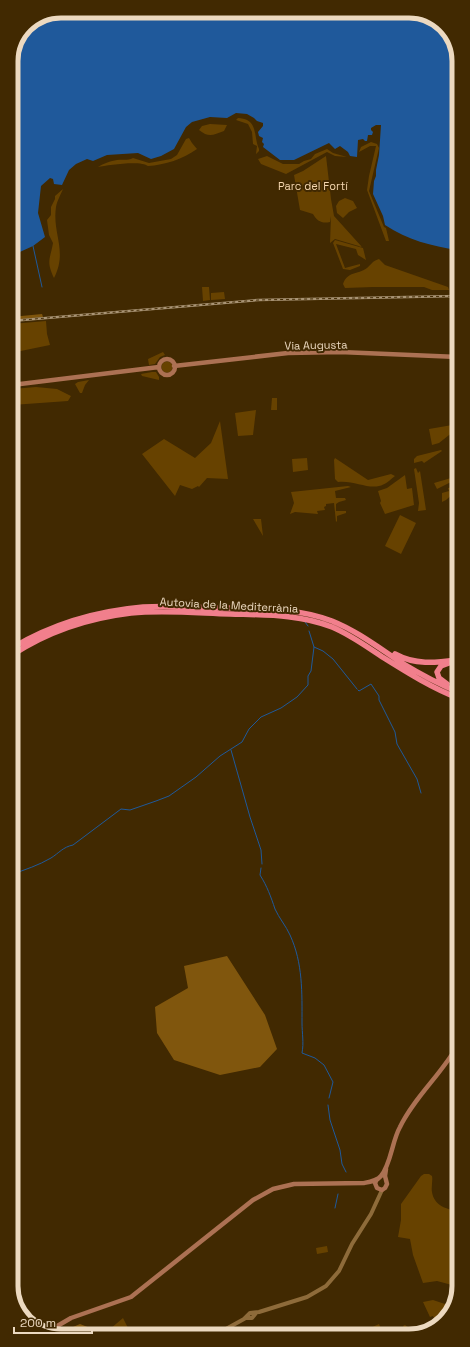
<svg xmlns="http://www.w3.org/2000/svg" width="470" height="1347" font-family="'Space Grotesk',sans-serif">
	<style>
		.green { fill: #674200 }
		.forest { fill: #80560d }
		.water { fill: #1f599b }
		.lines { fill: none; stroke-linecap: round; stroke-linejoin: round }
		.stream { stroke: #1f599b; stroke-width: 1 }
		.tertiary { stroke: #8e6b3a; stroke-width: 4 }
		.secondary { stroke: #ac7153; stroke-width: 4.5 }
		.motorway { stroke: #f17f8c; stroke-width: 5.5 }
		.rail-casing { stroke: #a99475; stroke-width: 2.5 }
		.rail { stroke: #412901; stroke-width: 1; stroke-dasharray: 3; stroke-linecap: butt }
		.labels { text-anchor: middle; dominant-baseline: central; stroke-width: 4; stroke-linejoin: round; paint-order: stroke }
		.park-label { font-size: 11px; fill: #f5d7b0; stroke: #412901 }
		.street-label { font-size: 11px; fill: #ecd9c0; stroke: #412901 }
		.rim { fill: none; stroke: #ecd9c0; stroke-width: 5 }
	</style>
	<rect width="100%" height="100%" fill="#412901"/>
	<!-- green -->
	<path class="green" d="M238 118C259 119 253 136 259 149V151L256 154 257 146 253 144 252 132 248 124 236 120Z
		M210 124 227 125 224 131C213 135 209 138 199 130L202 126Z
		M189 138 192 143 197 149C183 159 165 165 148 166 141 160 107 165 98 167 102 164 111 161 117 160 123 159 127 161 133 158L149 163 171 159 177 155 186 139Z
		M371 142 377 144 379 148 369 191 384 227 386 228 389 241H386L367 190 369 176 376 146H370L359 152 361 147Z
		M327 149 333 153 347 157 335 156 327 152 286 174 261 164 258 159 267 156 283 164H299L304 161 311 159 315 154Z
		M326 156 331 199 334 216 362 247 335 239 330 243 331 216 330 222C322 224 317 221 313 214L300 210 294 175 303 171Z
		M63 189C61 194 57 201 56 207 52 234 68 251 54 278 46 261 50 260 53 243L49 235 47 220 51 215V207L55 199V196Z
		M345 198 353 201 357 208 349 212 343 218 337 213 336 206 339 201Z
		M335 240 363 248 366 260 358 255 356 249 336 244 345 268 360 264V266L350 270 343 269 333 243Z
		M379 259 385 265 448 287 449 290H432L424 287H373L345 288 343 284C348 271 357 275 367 268 372 264 371 262 379 259Z
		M202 287H209L210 300 203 301Z
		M224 292 225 299 211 300V293Z
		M46 321 47 334 50 345 11 353V324Z
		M163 352 165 355 160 357 155 364 149 365 148 359Z
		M161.5 367a5.5 5.5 0 1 1 11 0a5.5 5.5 0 1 1-11 0Z
		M152 372H156L159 377V380L142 376 141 374Z
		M89 380 85 385 82 393H80L75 384 78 382Z
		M36 387 57 389 71 396 68 401 12 405V389Z
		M272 398H277V410H271Z
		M256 410 253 435 238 436 235 413Z
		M220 421 228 479 207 478 199 487 198 486 192 489 180 485 175 496 142 454 164 439 195 458 211 443Z
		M458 424V428L439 443 432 445 429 429Z
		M441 450 442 451 424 463 422 461 414 463V459L417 456Z
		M307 458 308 470 293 472 292 459Z
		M335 458 368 480 391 474 395 476C390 480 385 485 379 486 368 489 352 480 338 482L335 479 334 460Z
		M416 468 418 473 420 471 426 510 418 511 419 503 414 469Z
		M405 475 407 489 412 488 414 505 385 514 380 503 381 501 378 491 387 488Z
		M451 478V482L437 489 434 483Z
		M348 486 351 487 335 491 336 498H345L346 500 339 502 336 504V511H346V513L337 516V521L336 522 334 503 326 504V506L324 507 325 510 317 511 318 514 295 512 290 514 294 503 291 492Z
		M453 487 455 492 446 500 442 502V493L449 491 448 488Z
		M400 515 416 523 401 554 385 546Z
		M261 519 263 536 253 519Z
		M424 1174H429L432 1176C433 1181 431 1187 432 1192 434 1206 447 1209 459 1212V1282L452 1285 437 1281 423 1283 413 1255 410 1239 398 1237 401 1220V1204L421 1176Z
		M327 1246 328 1252 317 1254 316 1248Z
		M433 1300 445 1304 451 1310 449 1316 437 1324 433 1316 430 1317 423 1302Z
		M123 1318 132 1336H109L108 1331 110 1329Z
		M379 1324 383 1334H366L364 1331Z
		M405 1325 409 1328 407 1329 410 1334H389L391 1331 392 1333 404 1328 403 1326Z"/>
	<!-- forest -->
	<path class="forest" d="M42 314 43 317 11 320V317Z
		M227 956 265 1015 277 1049 260 1067 220 1075 174 1060 157 1033 155 1007 188 988 184 966Z
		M80 1324 95 1330 101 1336H57L59 1333Z"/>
	<!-- water -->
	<path class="water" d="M61 11H412L439 22 457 48 458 250C431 246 408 240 385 225L383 216 373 194 374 181 376 176V170L379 155 381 125H376L371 128V130L373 132 372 135H368L367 141H365L363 139 358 140 357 157 350 156 348 152 340 146 335 149 329 143 294 160H280L263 147 264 144 262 142 263 138 259 136 258 132 263 126V123L257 121 254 118 247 114 236 113 227 118 210 117 192 122 186 127 174 149 161 156 151 159 138 153 107 155 93 161 87 159 76 164 69 170 62 185 54 184 53 179 50 178 41 186 38 213 45 237 33 246 11 256V58L26 26Z"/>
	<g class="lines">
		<!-- stream -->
		<path class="stream" d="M33 246 42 287
			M305 622 308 626
			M314 647 323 651 333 659 357 689
			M358 690 359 691 371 684 379 696V700L395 732 397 744 417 779 421 793
			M231 750 250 817 261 850 262 864
			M261 868 260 875C267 886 271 897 275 909 279 918 286 926 290 935 303 963 302 993 302 1023 302 1033 304 1043 302 1053L315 1058 324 1065 333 1082 329 1098
			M12 874C25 870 39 865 51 858 59 853 63 847 73 845L121 809 130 810 156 801 169 796 196 777 220 756 242 742 249 729 261 717 281 708 297 697 308 685V676L311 671 314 647 309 631
			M328 1105 330 1120 340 1150 342 1164 346 1172
			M335 1208 338 1194"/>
		<!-- tertiary -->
		<path class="tertiary" d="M246 1318H252L256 1313
			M215 1335 244 1319 250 1313 259 1312 307 1297 326 1286 339 1271 352 1244 371 1214 382 1190"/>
		<!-- secondary -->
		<path class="secondary" d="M159 367a8 8 0 1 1 16 0a8 8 0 1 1-16 0Z
			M174 366 288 353 340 352 458 357
			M12 385 159 367
			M377 1179 375 1183 377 1188 382 1190 385 1188 387 1184 385 1176 386 1169
			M47 1332 71 1318 131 1297 253 1200 273 1189 294 1184 364 1183C370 1182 377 1181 381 1176 391 1164 392 1141 400 1127 415 1096 443 1073 459 1043"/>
		<!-- motorway -->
		<path class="motorway" d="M12 648C52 624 97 611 143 607 171 605 200 608 228 608 263 609 298 608 332 621 357 631 379 648 402 663 420 674 439 684 458 692
			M395 654C415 665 435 663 456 660
			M12 655C47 632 89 618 131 613 164 610 197 613 230 614 264 615 300 614 332 627 351 635 367 647 384 658 408 673 432 688 458 698
			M447 684 439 678 437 672 441 666 449 663"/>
		<defs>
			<path id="rail" d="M11 321 258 300 458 296"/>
		</defs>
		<!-- rail casing -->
		<use href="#rail" class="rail-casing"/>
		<!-- rail -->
		<use href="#rail" class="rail"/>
	</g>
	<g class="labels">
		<!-- park labels -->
		<g class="park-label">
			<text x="313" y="186">Parc del Fortí</text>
		</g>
		<!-- street labels -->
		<g class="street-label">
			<text transform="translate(316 345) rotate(-1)">Via Augusta</text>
			<text transform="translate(229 605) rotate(3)">Autovia de la Mediterrània</text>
		</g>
	</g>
	<!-- crop -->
	<path d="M0 0H470V1347H0ZM61 18H409A43 43 0 0 1 452 61V1286A43 43 0 0 1 409 1329H61A43 43 0 0 1 18 1286V61A43 43 0 0 1 61 18Z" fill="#412901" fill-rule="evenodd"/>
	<path class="rim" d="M61 18H409A43 43 0 0 1 452 61V1286A43 43 0 0 1 409 1329H61A43 43 0 0 1 18 1286V61A43 43 0 0 1 61 18Z"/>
	<!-- scale -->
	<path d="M14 1327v6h78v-6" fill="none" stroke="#ecd9c0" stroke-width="2"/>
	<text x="20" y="1327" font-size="12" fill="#ecd9c0" stroke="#412901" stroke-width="3" paint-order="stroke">200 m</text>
</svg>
